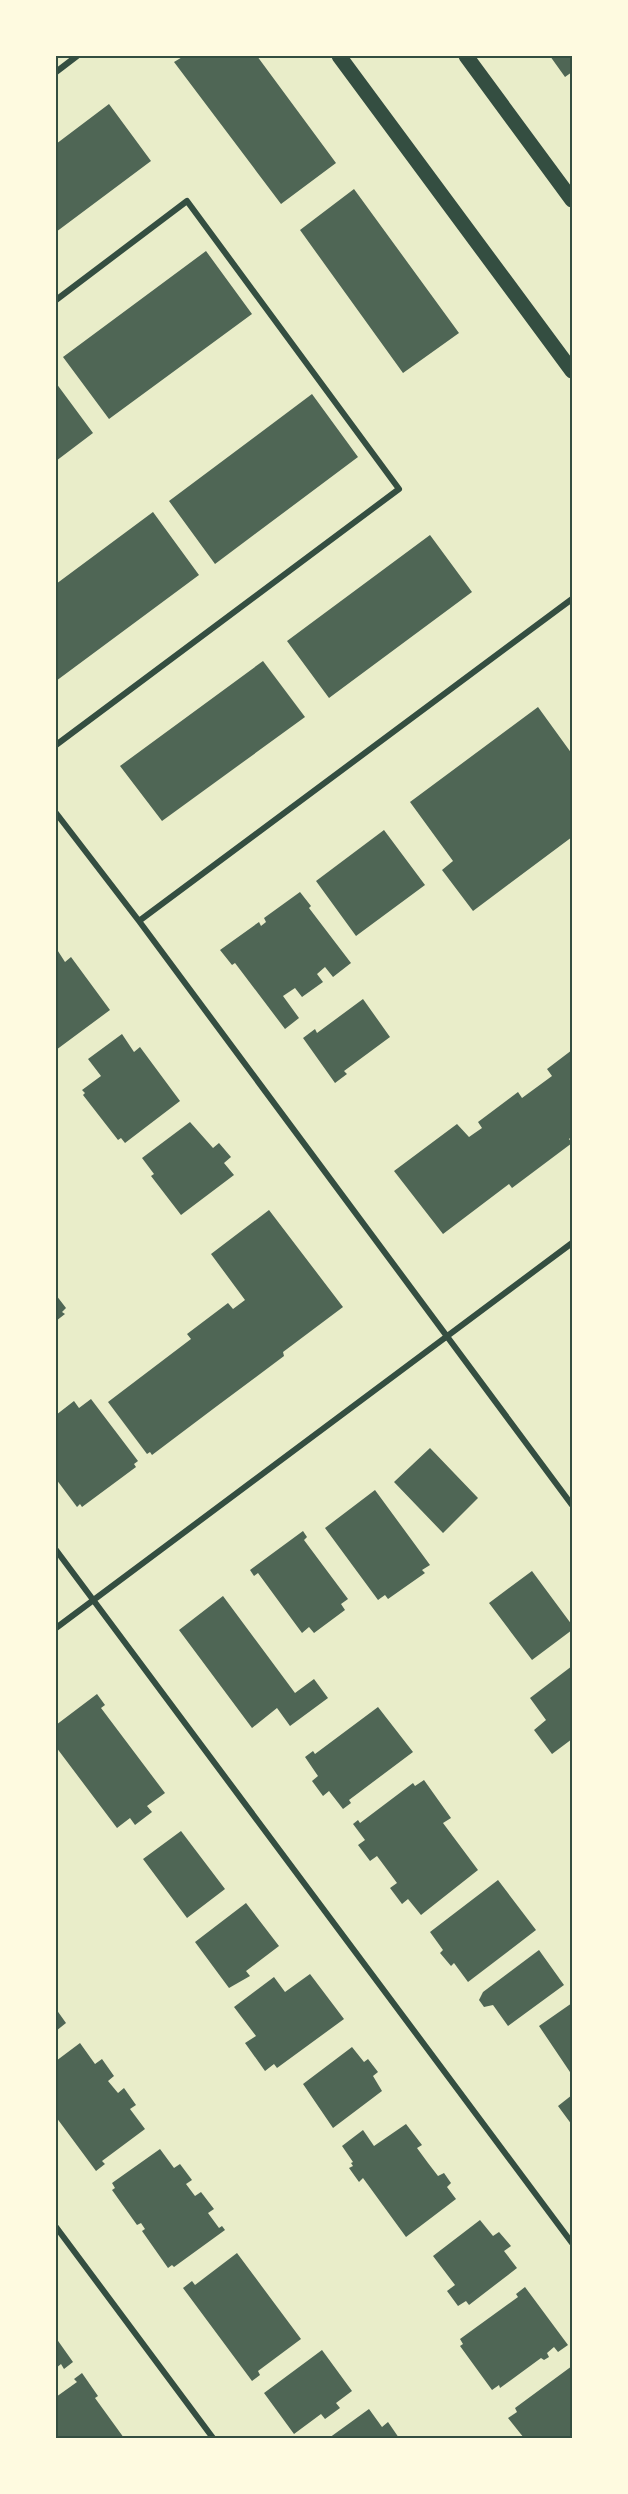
<svg xmlns="http://www.w3.org/2000/svg" width="628" height="2494" font-family="'Golos Text',sans-serif">
	<style>
		.building { fill: #4f6655 }
		.lines { fill: none; stroke-linecap: round; stroke-linejoin: round }
		.minor { stroke: #344e41; stroke-width: 6 }
		.primary { stroke: #344e41; stroke-width: 15 }
		.neatline { fill: none; stroke: #344e41; stroke-width: 2 }
	</style>
	<rect width="100%" height="100%" fill="#e9edc9"/>
	<!-- building -->
	<path class="building" d="M184 56H257L336 163 281 204 174 62Z
		M550 56H572V72L565 77Z
		M109 104 151 161 56 232V144Z
		M354 189 459 333 403 373 300 230Z
		M206 251 252 314 109 419 63 357Z
		M56 383 93 433 56 461Z
		M312 394 358 457 215 564 169 501Z
		M153 512 199 575 56 681V584Z
		M430 535 472 592 329 698 287 641Z
		M263 661 305 717 162 821 120 766Z
		M538 707 572 754V837L473 911 442 870 453 861 410 802Z
		M384 830 425 885 356 936 316 881Z
		M300 892 311 906 309 908 351 963 333 977 325 967 317 974 323 982 302 997 295 988 283 996 299 1018 285 1029 235 963 232 965 220 950 259 922 261 926 266 922 264 918Z
		M56 948 65 962 71 957 110 1010 56 1050Z
		M363 999 390 1037 344 1071 347 1074 335 1083 303 1038 315 1029 317 1033Z
		M122 1034 134 1052 140 1047 180 1101 125 1143 121 1138 118 1140 83 1095 85 1093 82 1090 101 1076 88 1059Z
		M572 1050V1136L569 1139 572 1143 512 1188 509 1184 443 1234 394 1171 457 1124 469 1137 482 1128 478 1122 518 1092 522 1098 552 1076 547 1069Z
		M190 1122 213 1148 219 1143 231 1157 224 1163 234 1175 181 1215 151 1176 154 1174 142 1158Z
		M269 1210 343 1307 283 1352 284 1356 217 1406 152 1455 150 1452 147 1454 108 1402 191 1339 187 1334 228 1303 233 1309 245 1300 211 1254Z
		M56 1295 66 1308 62 1312 65 1314 56 1321Z
		M91 1399 138 1461 134 1464 136 1467 82 1507 80 1504 77 1507 56 1479V1415L74 1401 79 1408Z
		M430 1448 478 1498 443 1533 394 1482Z
		M375 1490 430 1565 422 1570 425 1573 388 1599 385 1595 378 1600 325 1528Z
		M303 1531 307 1537 304 1540 348 1599 341 1604 345 1610 314 1633 309 1627 302 1633 258 1573 254 1576 250 1570Z
		M532 1571 572 1625V1630L532 1660 489 1603Z
		M223 1596 295 1693 314 1679 328 1698 290 1726 277 1708 252 1728 179 1630Z
		M572 1666V1739L552 1754 534 1730 546 1720 530 1698Z
		M97 1694 105 1705 101 1708 165 1793 147 1806 152 1812 135 1825 130 1818 117 1828 56 1747V1725Z
		M378 1707 413 1752 349 1800 351 1803 343 1809 329 1791 323 1796 312 1781 318 1776 305 1757 313 1751 315 1754Z
		M424 1780 451 1818 443 1823 478 1870 421 1915 408 1899 402 1904 390 1888 397 1883 377 1856 370 1861 358 1845 365 1840 353 1824 358 1820 360 1823 413 1783 415 1786Z
		M181 1831 225 1889 187 1918 143 1859Z
		M498 1880 536 1930 468 1982 454 1963 451 1966 440 1953 443 1950 430 1932Z
		M246 1903 279 1946 246 1971 250 1976 229 1988 195 1942Z
		M539 1950 564 1985 508 2026 493 2005 484 2007 479 2000 483 1992Z
		M310 1974 344 2019 277 2068 274 2064 265 2071 245 2043 256 2036 234 2007 274 1977 285 1992Z
		M572 2003V2075L539 2026Z
		M56 2009 66 2023 56 2031Z
		M80 2043 95 2064 102 2059 114 2076 108 2081 118 2093 124 2088 136 2105 130 2109 145 2129 102 2161 105 2164 96 2171 56 2117V2061Z
		M352 2047 364 2062 368 2059 378 2072 373 2076 382 2091 333 2128 303 2084Z
		M572 2095V2125L558 2106Z
		M406 2124 422 2145 417 2148 428 2163 438 2176 444 2173 451 2183 447 2187 456 2199 406 2237 363 2178 359 2182 349 2168 353 2166 351 2163 353 2162 342 2146 363 2130 374 2146Z
		M160 2149 174 2168 180 2164 192 2180 186 2184 195 2196 201 2192 214 2209 208 2213 219 2228 222 2226 225 2230 174 2267 172 2265 168 2268 142 2231 145 2229 141 2223 137 2225 112 2190 115 2188 112 2183Z
		M480 2220 493 2236 499 2232 511 2246 504 2251 517 2268 469 2305 466 2301 458 2306 447 2291 455 2285 433 2256Z
		M237 2253 301 2339 258 2371 260 2375 252 2381 183 2288 192 2281 195 2285Z
		M525 2287 568 2345 558 2352 554 2347 547 2353 549 2357 544 2360 541 2358 500 2388 499 2385 492 2390 460 2346 463 2344 460 2339 518 2297 516 2294Z
		M56 2338 73 2362 64 2369 61 2364 56 2368Z
		M322 2350 352 2391 336 2403 340 2408 325 2419 321 2414 294 2434 264 2393Z
		M572 2366V2438H524L508 2418 517 2412 515 2408Z
		M82 2373 98 2396 95 2398 124 2438H56V2397L77 2382 74 2379Z
		M369 2409 382 2427 388 2422 399 2438H329Z"/>
	<g class="lines">
		<!-- minor -->
		<path class="minor" d="M56 72 77 56
			M56 300 187 201 399 489 56 745
			M56 813 139 921 572 1505
			M139 921 572 599
			M56 1550 572 2243
			M56 1628 572 1243
			M56 2227 213 2438"/>
		<!-- primary -->
		<path class="primary" d="M339 56 572 371
			M466 56 572 200"/>
	</g>
	<!-- border -->
	<rect width="628" height="2494" fill="none" stroke="#fefae0" stroke-width="114"/>
	<rect x="57" y="57" width="514" height="2380" class="neatline"/>
</svg>
